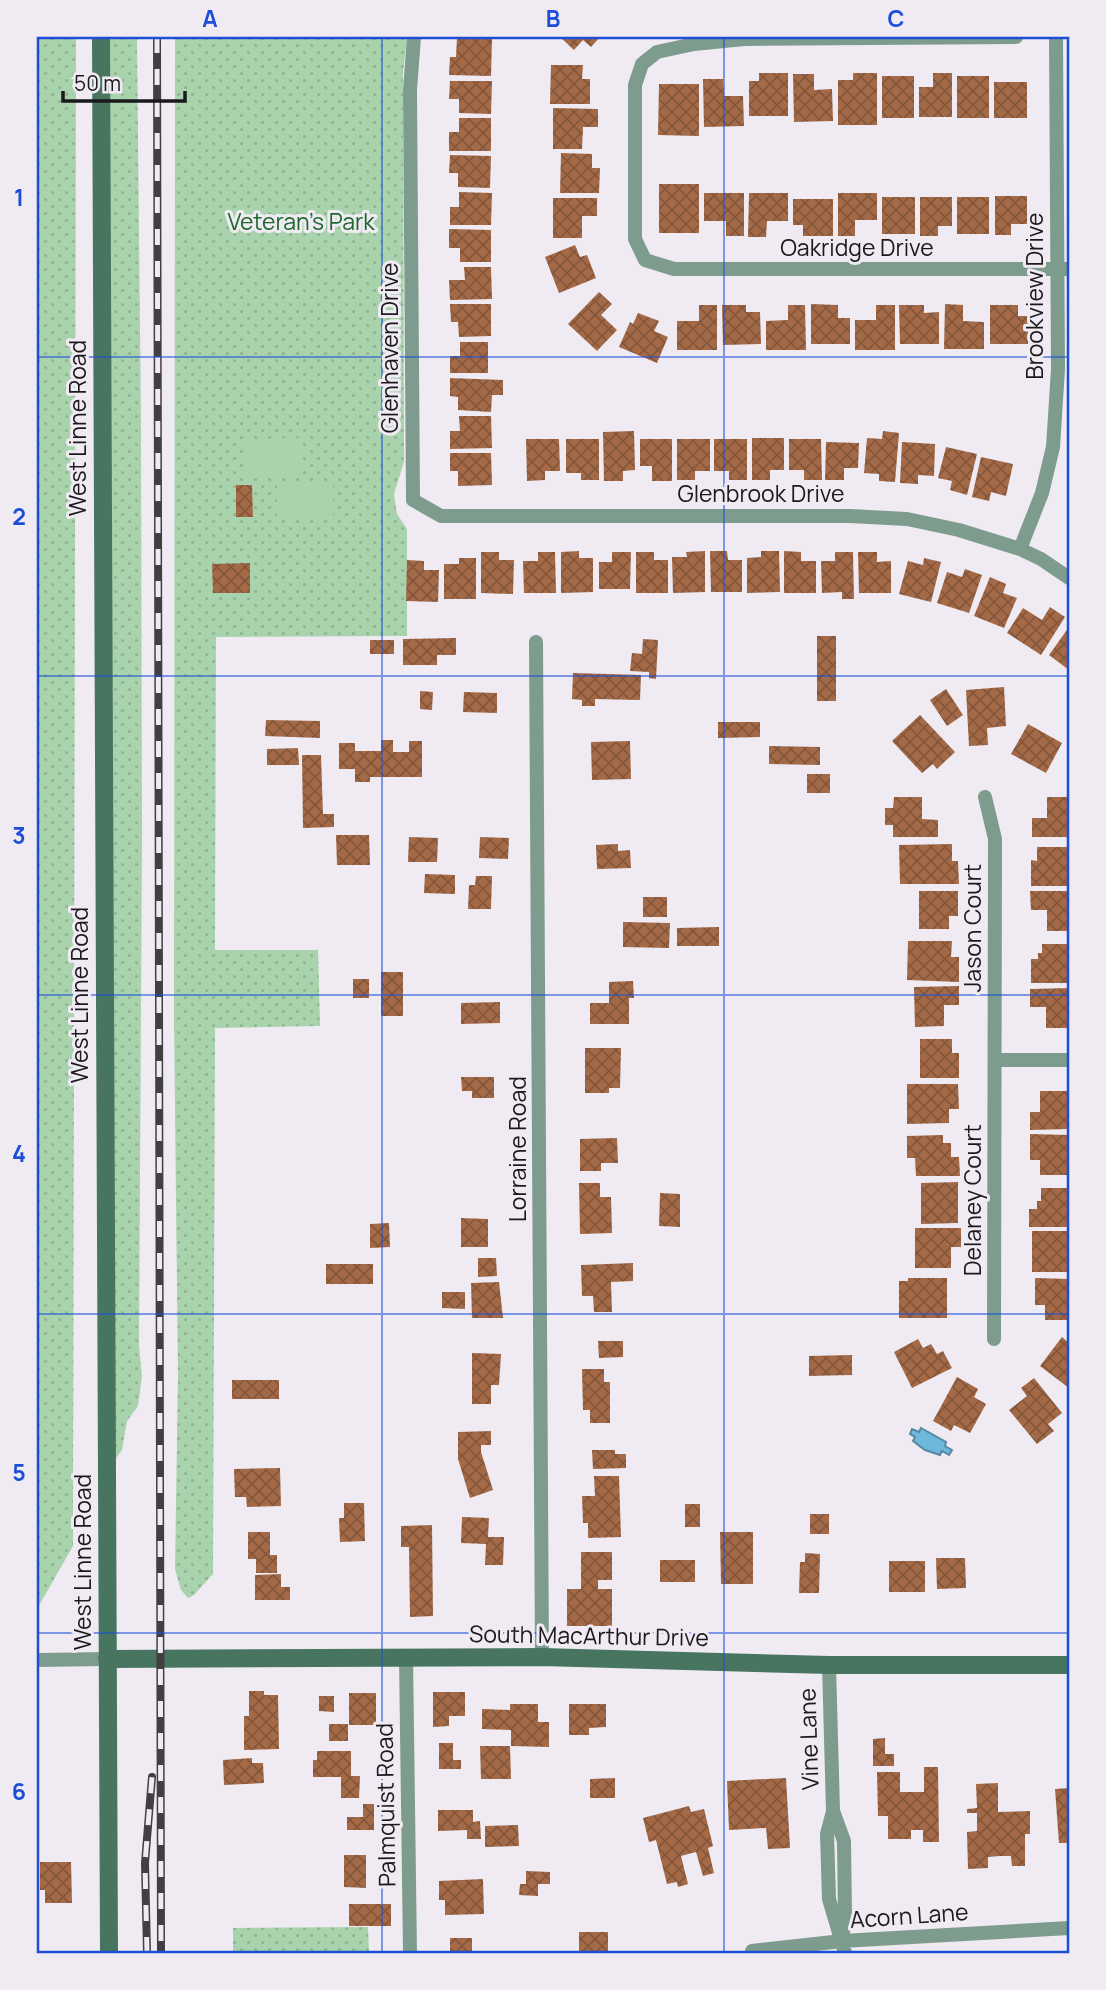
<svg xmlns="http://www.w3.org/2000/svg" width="1106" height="1990" font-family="Manrope,sans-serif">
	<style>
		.grass { fill: url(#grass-dots) }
		.pitch { fill: #a9d3ac }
		.water { fill: #6eb8dc; stroke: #5588a2; stroke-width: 2 }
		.building { fill: url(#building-cross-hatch) }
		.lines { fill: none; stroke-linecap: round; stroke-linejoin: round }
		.street { stroke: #7e9c8d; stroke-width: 14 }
		.secondary { stroke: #477560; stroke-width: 18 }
		.rail-casing { stroke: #423f43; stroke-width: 8 }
		.rail { stroke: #f0ebf3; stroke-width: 5; stroke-dasharray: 16; stroke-linecap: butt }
		.grid { fill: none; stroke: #1d4ed8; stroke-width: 2; stroke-opacity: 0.55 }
		.labels { text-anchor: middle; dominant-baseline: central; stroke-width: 6; stroke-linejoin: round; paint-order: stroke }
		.park-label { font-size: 23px; fill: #1c692b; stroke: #f0ebf3 }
		.street-label { font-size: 23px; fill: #1b191c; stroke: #f0ebf3 }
		.neatline { fill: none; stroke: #1d4ed8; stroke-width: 2.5 }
		.grid-label { font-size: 23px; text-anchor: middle; font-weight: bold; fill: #1d4ed8 }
	</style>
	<defs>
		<pattern id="grass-dots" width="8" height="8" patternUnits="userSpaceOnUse" patternTransform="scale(1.75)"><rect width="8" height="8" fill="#a9d3ac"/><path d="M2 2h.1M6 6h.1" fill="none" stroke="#91b593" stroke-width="1.8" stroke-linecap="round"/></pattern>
		<pattern id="building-cross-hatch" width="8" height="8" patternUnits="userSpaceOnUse" patternTransform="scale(1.75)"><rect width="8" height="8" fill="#a46a47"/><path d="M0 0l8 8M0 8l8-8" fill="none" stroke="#85563a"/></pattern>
	</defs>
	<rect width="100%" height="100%" fill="#f0ebf3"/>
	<!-- grass -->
	<path class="grass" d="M37 37H76L73 1546 37 1609Z
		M109 37H137L141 426 142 838 139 1346 142 1376 138 1406 127 1421 122 1450 115 1460Z
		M175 37H407L403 74 404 446V462L394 494 397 514 407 529V636L216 637 215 950H318L320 1026 215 1028 213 1574 194 1595 188 1598 181 1590 175 1569 178 1376 174 1020Z
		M368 1927 369 1953H391H233V1928Z"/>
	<!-- pitch -->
	<path class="pitch" d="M303 438V475L247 476V439Z
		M277 483H333V520H277Z"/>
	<!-- water -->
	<path class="water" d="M921 1428 946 1442 945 1446 952 1450 949 1455 942 1451 940 1455 925 1450 913 1441 915 1437 910 1434 912 1429 919 1432Z"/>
	<!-- building -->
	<path class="building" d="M560 37H600L591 47 583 40 574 50Z
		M457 38 492 39 491 76 449 75 450 57H456Z
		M551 65H583L582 79H590V104H550Z
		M759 73H788V116H749V81H759Z
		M853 73H877V125H838V80H853Z
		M933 73H952V117H919V87H933Z
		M793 74H814V90L832 89 833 121 794 122Z
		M882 76H914V118H882Z
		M957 76H989V118H957Z
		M703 79H723L724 96H743L744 126 704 127Z
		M450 81H492L491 114 459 113V99H449Z
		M994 82H1027V118H994Z
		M659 84H699V136L658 135Z
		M553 108 598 109V127H583L582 149H553Z
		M459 118H491V151H449V132H459Z
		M561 153 592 154V168H600L599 193H560Z
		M450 155 491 156 490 188 458 187V173H449Z
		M659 184H699V233H659Z
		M459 192 492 193 491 225H450V207H459Z
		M704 193H744V236H726V221H704Z
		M749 193H788V221H767L766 237H748Z
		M838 193H877V220H855V236H838Z
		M995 196H1027V224H1011V235H995Z
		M882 197H915V234H882Z
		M920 197H952V226H938V236H920Z
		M957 197H989V234H957Z
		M553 198H597V216H582V238H553Z
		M793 199H833V236H803V225H793Z
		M449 229 491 230V262H460V248H449Z
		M575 245 580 257 587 255 596 278 559 293 545 257Z
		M464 267H491L492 299 450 300 449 280H465Z
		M599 292 612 304 601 315 617 330 597 351 568 324Z
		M450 304H491V336L459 337 458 322H451Z
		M811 304 838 305V318H850V344H811Z
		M945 304 963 305V321L984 322V349H944Z
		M699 305H717V350H677V321H699Z
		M722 305H746V312H760L761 344 723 345Z
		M788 305H805L806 350H766V321L788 320Z
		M876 305H895V350H855V320H876Z
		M899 305H924V313L939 312V344H900Z
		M990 305H1018V316H1028V344H990Z
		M638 313 659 321 654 331 668 337 657 363 619 347 630 322 633 324Z
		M460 342H488V373H450V356H460Z
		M450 378 503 380V395H492L491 412 458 410V397L450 396Z
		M459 416H491L492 448 450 449V431H460Z
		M634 431 635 470 623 471V481H604L603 432Z
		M883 431 899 433 895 482 879 481V474L864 473 867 438 882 439Z
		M752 438H784V470H770V480H752Z
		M526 439H559L560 471H545V480L527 481Z
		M566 439H599V480H581V473H566Z
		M640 439H672V481H652V466H640Z
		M677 439H710V471H695V480H677Z
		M714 439H747V480H729V471H714Z
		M789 439H821L822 480H804V470H789Z
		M826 442 859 443 858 468H844V480H825Z
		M902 442 935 444 934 476 918 475V484L900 483Z
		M946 447 977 454 967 495 950 490 952 481 938 478Z
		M450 453H491L492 485 458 486V471H450Z
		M981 457 1013 464 1006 496 991 492 989 501 972 497Z
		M236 485H252L253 517H236Z
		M579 551V558H593V592L561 593V552Z
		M705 551V592L673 593 672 557H687L686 552Z
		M710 551H727L728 560H742V592H711Z
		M761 551H779L780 592 747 593V558L761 557Z
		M784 551 801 552V561H816V593H784Z
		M481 552H499V560H514L513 594 481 593Z
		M538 552H555L556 593H524L523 561H538Z
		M612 552H631L630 589H599V562H612Z
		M636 552H654V560H668V593H636Z
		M835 552H853L854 599H842V592L822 593 821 561H835Z
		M858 552H877V562L891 561V593H859Z
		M459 558H476V599H444V564H459Z
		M924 558 941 562 931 602 899 594 908 561 923 565Z
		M407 560 424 561V570H439L438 602 406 601Z
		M250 563V593H213L212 564Z
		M965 569 982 575 969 613 937 603 947 572 962 577Z
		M990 577 1006 584 1003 593 1017 598 1004 628 974 616Z
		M1050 607 1065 617 1041 655 1007 633 1023 608 1042 620Z
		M1069 627V670L1049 655Z
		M817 636H836V701H817Z
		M456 638V655H437V665H403V639Z
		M643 639 658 640 656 679 649 678V672L630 671 632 653 642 654Z
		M370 640H394V654H370Z
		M573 673 641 675 640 700 595 699V706H582V700L572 699Z
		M1004 687 1006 726 987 728 988 745 969 746 966 690Z
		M946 689 963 715 947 726 930 700Z
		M420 691 433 692 432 710 420 709Z
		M464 692 497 693V713L463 712Z
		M920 715 955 752 937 769 933 764 922 773 892 741Z
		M266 720 320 721V738L265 736Z
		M718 722H760V737L718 738Z
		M1028 724 1062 743 1046 773 1011 754Z
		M381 740H393V752H409V741H422V777H370V782H355V769H339V743H355V751H381Z
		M630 741 631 779 592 780 591 742Z
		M769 746 820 747V765L769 764Z
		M298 748 299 765H267V749Z
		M302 755H321L323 814H334V827L303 828Z
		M807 774H830V793H807Z
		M894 797H922V819L938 820V837H893V825H885V808H893Z
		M1047 797H1069V837H1032V818H1047Z
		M336 835H369L370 865H337Z
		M409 837 438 838 437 862H408Z
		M480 837 509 838 508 859 479 858Z
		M618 844V851L630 850 631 868 597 869 596 845Z
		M952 844V861H958L959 884H900L899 845Z
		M1037 847H1069V886H1031V860L1037 861Z
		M425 874 455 875V894L424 893Z
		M476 876H492L491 909H468L469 885H475Z
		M919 891H958V916H949V929H919Z
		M1030 891H1069V931H1047V910H1031Z
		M643 897H667V917H643Z
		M623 922 670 923 669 948 623 947Z
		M719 927V946H677V928Z
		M908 941H952L951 957H959V982L907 980Z
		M1042 944H1069V983H1031V959H1038V953H1042Z
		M381 972H403V1016H381Z
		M353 979H369V998H353Z
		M633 981 634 998H629V1024H590V1003H609V982Z
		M959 986V1005H944V1026L915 1027 914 987Z
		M1069 988V1028H1046V1007H1030V989Z
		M500 1002V1023L461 1024V1003Z
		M920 1039H952V1053H959V1078H920Z
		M585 1048H621L620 1088H609V1093H585Z
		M461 1077H494V1098H472V1091H462Z
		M907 1084H958L959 1109H949V1123L907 1124Z
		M1040 1091H1069V1129L1030 1130V1112H1040Z
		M1030 1134 1069 1135V1175H1040V1160H1030Z
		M943 1135V1143H951V1157H959L960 1176H916L915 1158H907V1136Z
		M617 1138 618 1163H601V1171H580V1139Z
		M958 1182V1223L921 1224V1183Z
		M579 1183H600V1197H611L612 1233 580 1234Z
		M1041 1188H1069V1227H1029V1209H1037V1201H1041Z
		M660 1193 680 1194V1227L659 1226Z
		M461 1218 488 1219V1247H461Z
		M389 1223 390 1247 370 1248V1224Z
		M915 1228H961V1247H951V1268H915Z
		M1032 1231H1068L1069 1272H1032Z
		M478 1258H496L497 1276 478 1277Z
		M633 1263V1281L611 1282 612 1312H594L593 1296H582L581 1265Z
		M326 1264H373V1284H326Z
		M908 1278H947V1318H899V1281H908Z
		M1035 1278 1069 1279V1320H1045V1305H1035Z
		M499 1282 503 1318H472L471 1283Z
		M442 1292H465V1309L442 1308Z
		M1062 1337 1069 1343V1388L1040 1366Z
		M918 1339 923 1348 931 1344 937 1354 943 1351 952 1368 912 1388 894 1352Z
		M598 1341H623V1357L599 1358Z
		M472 1353 501 1354 499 1385H491V1404H472Z
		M852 1355V1375L809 1376V1356Z
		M582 1369H604V1382H610V1423H590V1410H583Z
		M957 1377 978 1389 974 1397 986 1404 970 1433 954 1425 951 1431 933 1421Z
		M1034 1378 1062 1413 1048 1424 1054 1431 1037 1444 1009 1410 1027 1396 1021 1388Z
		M232 1380H279V1399H232Z
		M491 1431V1445H481V1452L493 1490 470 1498 458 1459V1432Z
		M592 1450H615V1454H626V1468L593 1469Z
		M280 1468 281 1506 247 1507 246 1497H235L234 1469Z
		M594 1476H619L621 1537 588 1538V1523H583L582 1496H595Z
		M344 1503H364L365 1541 340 1542 339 1518H344Z
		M685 1504H700V1527H685Z
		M810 1514H829V1534H810Z
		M462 1517 489 1518 488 1537H504L503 1565H485L486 1544 461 1543Z
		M432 1525 433 1616 410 1617 409 1547H401V1526Z
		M248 1532H270V1555H277V1573H256V1559H248Z
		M720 1532H753V1584H721Z
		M581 1552H612V1580H598V1589H612V1626H567V1589H581Z
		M805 1553 820 1554 819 1593H799L800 1562H805Z
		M936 1558H965L966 1588 937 1589Z
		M660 1560H695V1582H660Z
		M889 1561H925V1592H889Z
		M281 1574V1587H290V1600H255V1575Z
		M249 1691H264V1695H278L279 1749 244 1750V1716H249Z
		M433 1692H465V1716H449V1726L433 1727Z
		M349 1693H376V1725H349Z
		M319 1696H334V1712L319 1711Z
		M510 1704H538V1722H549V1747L511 1746V1730L482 1729V1709L510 1710Z
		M569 1704H606V1727L589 1728V1735H569Z
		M329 1724H348V1741H329Z
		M885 1738V1754H894V1766H873V1739Z
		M439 1743H453V1760H461V1769H439Z
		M480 1746H510L511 1779H481Z
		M317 1751H351V1776H360L359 1798H341V1777H313V1760H317Z
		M252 1758V1763H263L264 1783 224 1785 223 1760Z
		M924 1767H938L939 1842H923V1830H911V1839H888V1816H878L877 1772H900V1792H924Z
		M615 1778V1798H590V1779Z
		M786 1778 790 1848 768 1849 766 1828 729 1830 727 1781Z
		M998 1783V1812L1030 1811V1834H1025V1866H1012L1011 1856H1000L988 1857V1868L968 1869 967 1832 977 1831V1813H967V1809L977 1808 976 1784Z
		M1069 1788V1843H1059L1055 1789Z
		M363 1804H374V1830H347V1817H363Z
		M689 1806 691 1812 704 1809 713 1846 708 1848 714 1873 703 1876 696 1852 681 1856 688 1884 678 1887 677 1882 667 1884 656 1840 649 1842 643 1818Z
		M438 1810H473V1822L480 1821 481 1839H467V1830L438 1831Z
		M518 1825 519 1846 485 1847V1826Z
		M344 1855H366V1888L344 1887Z
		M40 1862H71L72 1903H45V1890H40Z
		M526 1871 550 1872V1884H538V1896L519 1895 520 1884H526Z
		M483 1879 484 1914 445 1915V1900H439V1881Z
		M349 1904H391V1926H349Z
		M579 1932H608V1953H579Z
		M450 1938H472V1953H450Z"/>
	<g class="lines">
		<!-- street -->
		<path class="street" d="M414 37 410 90 413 500 441 516H850L907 519 959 530 1020 549 1041 559 1069 578
			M1016 37 744 39 694 44 657 52 642 64 635 85V239L645 260 674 269H1069
			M1020 549 1042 493 1053 447 1058 369 1056 37
			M536 642 542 1657
			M985 797 995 839 994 1339
			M995 1060H1069
			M406 1656 410 1953
			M37 1660 107 1659
			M829 1665 833 1811 844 1841 845 1914 842 1941
			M833 1811 827 1834 829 1899 845 1953
			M752 1951 842 1941 1069 1928"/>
		<!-- secondary -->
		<path class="secondary" d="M101 37 109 1953
			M107 1659 542 1657 829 1665H1069"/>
		<defs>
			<path id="rail" d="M157 37 161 1953
				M147 1953 145 1863 152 1777"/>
		</defs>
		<!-- rail casing -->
		<use href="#rail" class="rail-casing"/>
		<!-- rail -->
		<use href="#rail" class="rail"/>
	</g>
	<!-- grid -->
	<path class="grid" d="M382 37V1953M724 37V1953M37 357H1069M37 676H1069M37 995H1069M37 1314H1069M37 1633H1069"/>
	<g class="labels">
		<!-- park labels -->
		<g class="park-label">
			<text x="301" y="221">Veteran's Park</text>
		</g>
		<!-- street labels -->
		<g class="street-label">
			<text x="857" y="247">Oakridge Drive</text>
			<text transform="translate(1034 296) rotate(-90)">Brookview Drive</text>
			<text transform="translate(389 348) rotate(-90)">Glenhaven Drive</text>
			<text transform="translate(77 428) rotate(-90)">West Linne Road</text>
			<text x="761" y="493">Glenbrook Drive</text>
			<text transform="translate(972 928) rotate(-90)">Jason Court</text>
			<text transform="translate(79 995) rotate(-90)">West Linne Road</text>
			<text transform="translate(517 1149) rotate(-90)">Lorraine Road</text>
			<text transform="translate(972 1200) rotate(-90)">Delaney Court</text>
			<text transform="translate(82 1562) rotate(-90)">West Linne Road</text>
			<text transform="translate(589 1635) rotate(1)">South MacArthur Drive</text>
			<text transform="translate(808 1739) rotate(-92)">Vine Lane</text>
			<text transform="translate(385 1805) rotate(-91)">Palmquist Road</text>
			<text transform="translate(909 1915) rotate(-4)">Acorn Lane</text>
		</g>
	</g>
	<!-- border -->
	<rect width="1106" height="1990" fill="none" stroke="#f0ebf3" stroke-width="77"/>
	<!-- scale -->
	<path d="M63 91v10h122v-10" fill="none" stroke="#1b191c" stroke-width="3.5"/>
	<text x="74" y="91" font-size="21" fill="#1b191c" stroke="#f0ebf3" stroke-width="5" paint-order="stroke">50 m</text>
	<rect x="38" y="38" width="1030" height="1914" class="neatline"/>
	<g class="grid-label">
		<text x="210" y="27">A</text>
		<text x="553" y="27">B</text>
		<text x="896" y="27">C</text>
		<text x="19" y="206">1</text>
		<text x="19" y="525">2</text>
		<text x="19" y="844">3</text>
		<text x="19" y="1162">4</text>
		<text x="19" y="1481">5</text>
		<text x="19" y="1800">6</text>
	</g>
</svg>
